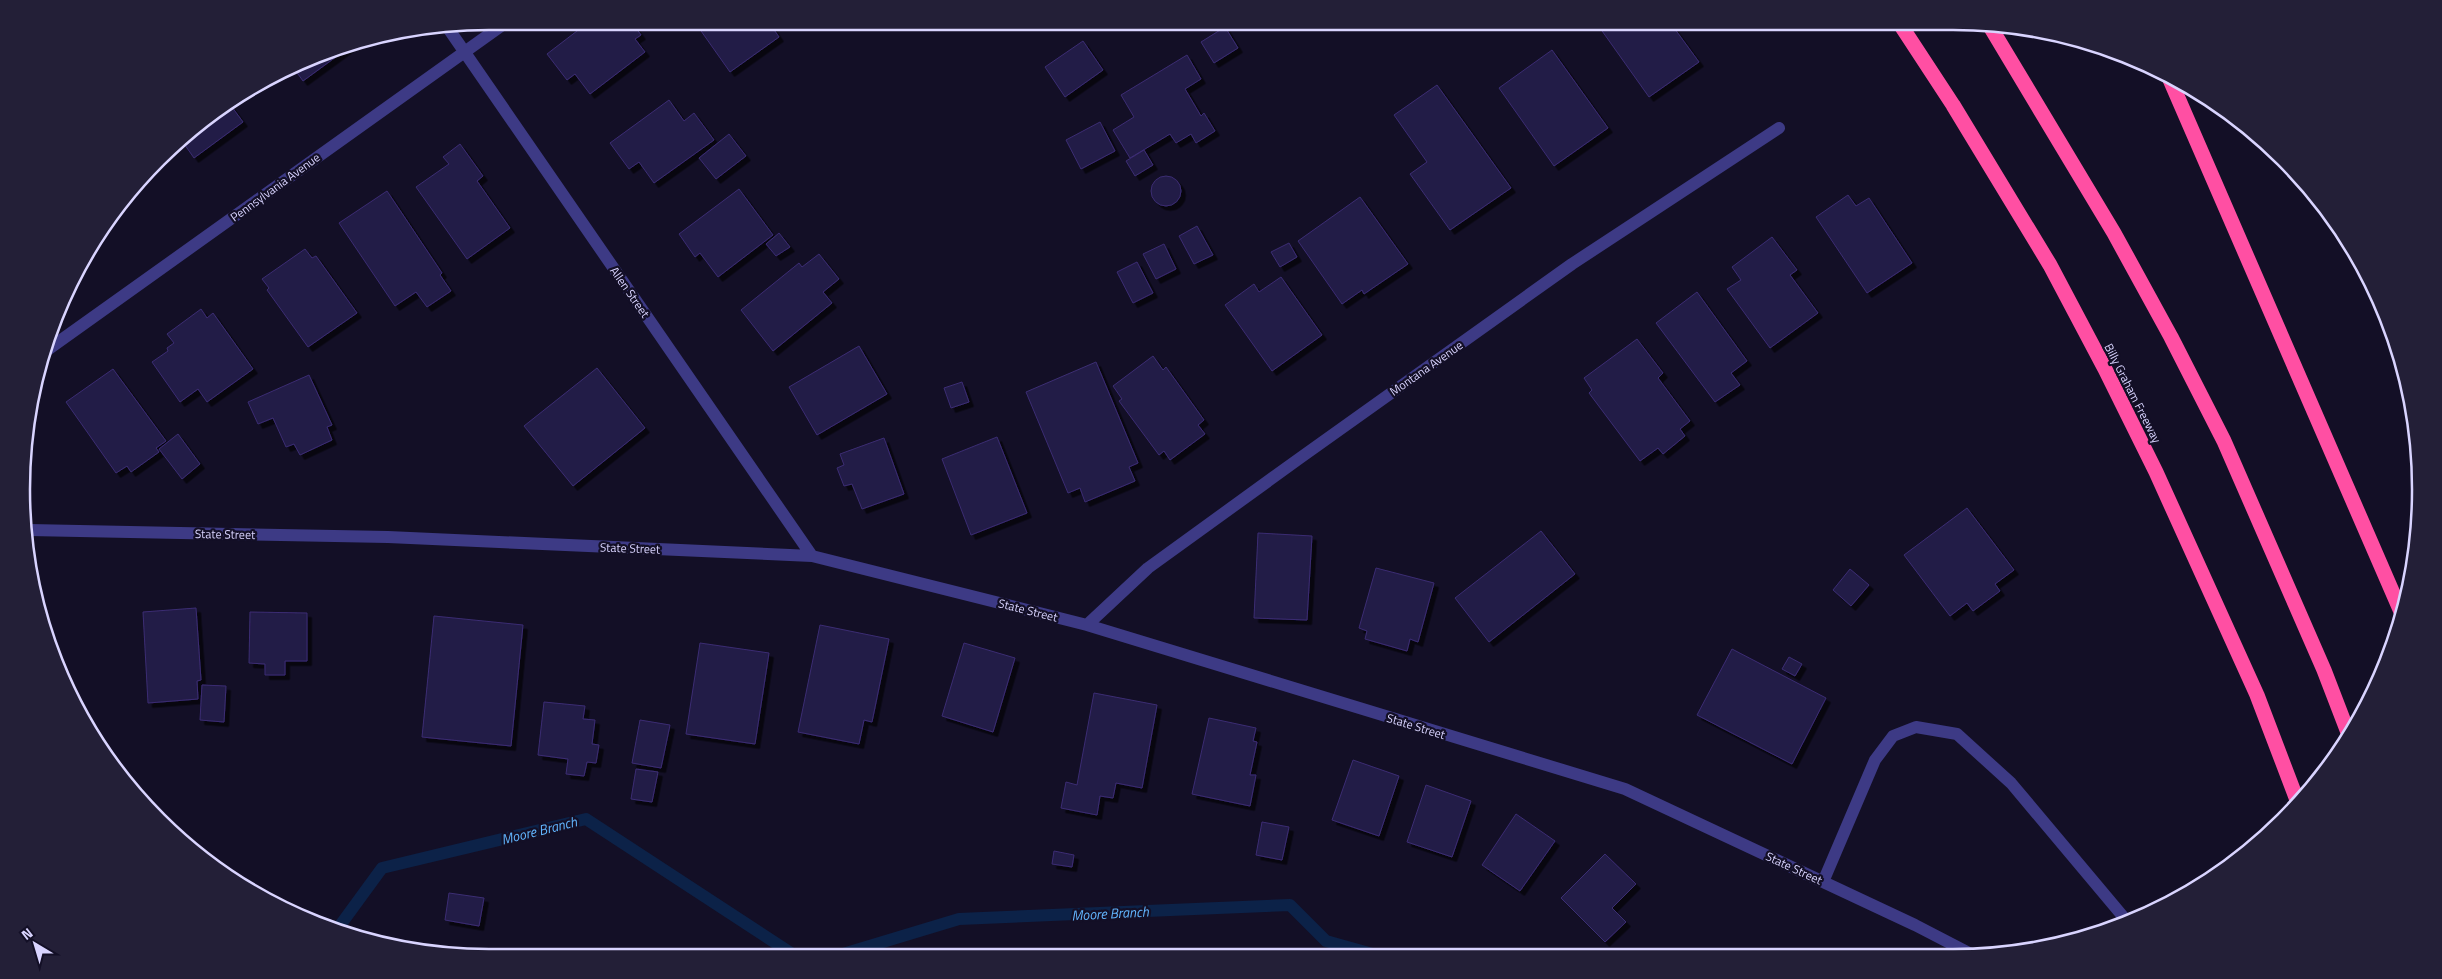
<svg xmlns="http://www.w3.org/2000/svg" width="2442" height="979" font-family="'Titillium Web',sans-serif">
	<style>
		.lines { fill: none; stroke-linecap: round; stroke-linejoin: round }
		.stream { stroke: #0c2248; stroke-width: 12 }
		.building { fill: #241b47; stroke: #3b2d73; filter: url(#shadow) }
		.minor { stroke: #3d3a85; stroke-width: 12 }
		.highway { stroke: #ff4fa3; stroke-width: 15 }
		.labels { text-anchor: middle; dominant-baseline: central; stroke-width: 4.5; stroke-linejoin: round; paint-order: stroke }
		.street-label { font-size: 12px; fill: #d9d4ff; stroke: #130f26 }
		.water-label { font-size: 14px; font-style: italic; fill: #62b6ff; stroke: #130f26 }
		.rim { fill: none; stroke: #d9d4ff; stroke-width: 2.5 }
	</style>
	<defs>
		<filter id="shadow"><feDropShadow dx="4.5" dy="4.5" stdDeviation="0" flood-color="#0009"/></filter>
	</defs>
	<rect width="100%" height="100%" fill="#130f26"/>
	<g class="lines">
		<!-- stream -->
		<path class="stream" d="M336 931 382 868 586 819 797 957
			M833 957 959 919 1290 905 1326 941 1376 955"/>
	</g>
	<!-- building -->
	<path class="building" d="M590 21H631L641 35 635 39 645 52 590 94 575 74 567 80 547 54Z
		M694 21H768L779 37 730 72Z
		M1595 21H1669L1699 62 1649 97Z
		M1225 27 1238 48 1214 63 1201 42Z
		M1083 41 1103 70 1065 97 1045 67Z
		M355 43 303 81 293 67 339 46Z
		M1552 50 1608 128 1554 166 1499 88Z
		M1187 55 1201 79 1185 89 1201 116 1204 113 1215 131 1196 143 1191 134 1176 143 1170 134 1130 158 1113 130 1134 117 1121 95Z
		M1437 85 1511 188 1450 230 1410 174 1427 162 1394 115Z
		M669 100 684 121 694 113 714 140 654 183 639 162 629 169 610 143Z
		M229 103 243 122 194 158 180 138Z
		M1100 122 1115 151 1081 169 1066 140Z
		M729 134 746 156 716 179 699 158Z
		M460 144 483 176 477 181 510 228 467 259 416 187 449 164 443 157Z
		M1144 150 1153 165 1135 176 1126 161Z
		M1151 191a15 15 0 1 1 30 0a15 15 0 1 1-30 0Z
		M739 189 773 235 718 277 700 253 695 257 679 234Z
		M387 191 442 273 440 275 451 291 427 307 416 292 395 306 339 223Z
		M1848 195 1856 206 1869 198 1912 263 1867 293 1816 217Z
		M1360 197 1408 264 1364 294 1362 290 1342 304 1298 241Z
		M1197 226 1213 255 1194 264 1179 236Z
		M779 233 790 247 776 256 766 244Z
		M1772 237 1797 270 1790 275 1818 313 1770 348 1727 289 1741 280 1732 267Z
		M1289 243 1297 257 1280 267 1271 252Z
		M1164 244 1176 269 1156 279 1143 254Z
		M305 249 312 258 316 256 357 313 308 347 267 290 269 288 262 279Z
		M819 254 839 279 823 292 832 303 773 351 741 310 799 263 802 267Z
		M1137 262 1153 293 1133 303 1117 272Z
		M1281 277 1322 335 1272 371 1225 305 1254 284 1259 292Z
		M1697 292 1747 361 1731 373 1740 385 1715 402 1656 323Z
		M201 309 207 318 213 313 253 369 207 402 198 389 180 402 152 362 168 351 167 348 174 343 167 334Z
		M1637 339 1663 373 1658 378 1690 421 1680 429 1685 436 1663 454 1658 448 1640 461 1589 393 1592 390 1584 378Z
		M859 346 887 394 817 435 789 387Z
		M1153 356 1163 370 1166 367 1204 420 1198 425 1205 434 1170 460 1164 451 1159 455 1119 401 1122 399 1113 386Z
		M1096 362 1138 463 1129 467 1135 481 1085 502 1080 488 1068 493 1026 392Z
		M597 368 645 428 573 486 524 426Z
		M113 369 166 441 156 448 159 452 131 472 127 466 116 473 66 402Z
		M309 375 332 425 327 427 332 440 300 455 294 444 286 447 273 418 258 424 248 402Z
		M962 382 969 402 951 408 944 388Z
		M178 434 200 464 182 479 159 449Z
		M997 437 1027 513 971 535 942 459Z
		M884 438 904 494 862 509 852 484 844 486 837 468 844 465 840 454Z
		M1967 508 2014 570 1995 584 2000 591 1973 611 1967 603 1950 616 1904 555Z
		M1541 531 1575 574 1489 642 1455 598Z
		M1258 533 1312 536 1307 620 1254 618Z
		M1376 568 1434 583 1418 642 1410 639 1407 651 1365 639 1367 631 1359 628Z
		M1850 569 1869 585 1851 606 1833 590Z
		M196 608 201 680 197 681 198 699 148 703 143 612Z
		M250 612 307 613V661H285V675H265V664L249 663Z
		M434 616 523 625 511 746 422 737Z
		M820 625 889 639 872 722 864 720 859 744 798 732Z
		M700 643 769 653 755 744 686 734Z
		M964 643 1015 658 993 732 942 716Z
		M1732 649 1826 698 1792 764 1697 715Z
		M1789 657 1802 664 1795 676 1782 669Z
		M202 685 226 686 224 722 200 720Z
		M1094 693 1157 705 1142 788 1116 783 1113 798 1100 796 1097 815 1061 808 1066 782 1077 785Z
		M544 702 585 706 583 719 595 720 592 744 599 745 596 763 587 762 584 776 566 774 568 759 538 755Z
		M1209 718 1256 728 1253 741 1257 742 1250 775H1256L1250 806 1192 794Z
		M640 720 670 725 661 768 632 763Z
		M1353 760 1399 776 1379 836 1332 820Z
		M636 769 658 772 652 802 631 799Z
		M1426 785 1471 801 1452 857 1407 842Z
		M1516 814 1555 841 1520 891 1482 865Z
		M1262 822 1289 827 1282 860 1256 855Z
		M1054 851 1074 855 1072 867 1052 864Z
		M1605 854 1636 884 1612 908 1626 922 1605 942 1561 898Z
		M449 893 484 898 479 926 445 920Z"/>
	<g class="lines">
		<!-- minor -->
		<path class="minor" d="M448 28 812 556
			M43 353 508 21
			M29 530 388 537 812 556 1087 625 1625 789 1915 925 1971 954
			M1087 625 1148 568 1300 458 1572 264 1779 128
			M1823 882 1875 760 1893 736 1916 727 1957 734 2011 783 2126 920"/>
		<!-- highway -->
		<path class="highway" d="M1898 21 1953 105 2050 265 2105 369 2156 472 2257 695 2297 800
			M1991 28 2114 233 2171 337 2224 441 2324 670 2349 735
			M2168 75 2402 614"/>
	</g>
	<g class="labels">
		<!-- street labels -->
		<g class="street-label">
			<text transform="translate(275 187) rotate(-36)">Pennsylvania Avenue</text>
			<text transform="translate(630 292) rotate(55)">Allen Street</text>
			<text transform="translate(1426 368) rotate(-35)">Montana Avenue</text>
			<text transform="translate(2133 393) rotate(63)">Billy Graham Freeway</text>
			<text transform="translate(225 534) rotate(1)">State Street</text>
			<text transform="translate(630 548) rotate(2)">State Street</text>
			<text transform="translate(1028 610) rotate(14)">State Street</text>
			<text transform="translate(1416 726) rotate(17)">State Street</text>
			<text transform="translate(1794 868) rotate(25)">State Street</text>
		</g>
		<!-- water labels -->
		<g class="water-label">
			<text transform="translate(539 830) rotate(-14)">Moore Branch</text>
			<text transform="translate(1110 913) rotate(-3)">Moore Branch</text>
		</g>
	</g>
	<!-- crop -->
	<path d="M0 0H2442V979H0ZM489 30H1953A459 459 0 0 1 2412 489V490A459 459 0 0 1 1953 949H489A459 459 0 0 1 30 490V489A459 459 0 0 1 489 30Z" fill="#231f37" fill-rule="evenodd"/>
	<path class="rim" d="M489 30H1953A459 459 0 0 1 2412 489V490A459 459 0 0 1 1953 949H489A459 459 0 0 1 30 490V489A459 459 0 0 1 489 30Z"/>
	<!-- north arrow -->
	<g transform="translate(35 944) rotate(322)" stroke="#130f26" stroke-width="4" paint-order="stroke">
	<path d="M0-4L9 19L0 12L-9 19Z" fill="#d9d4ff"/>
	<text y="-8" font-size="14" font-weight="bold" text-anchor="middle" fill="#d9d4ff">N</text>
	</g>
</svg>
